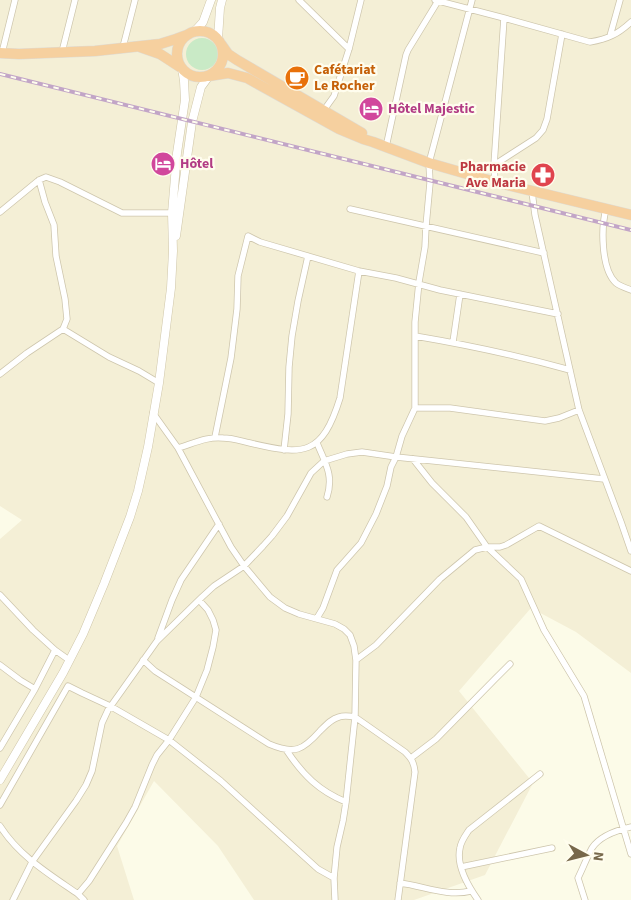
<svg xmlns="http://www.w3.org/2000/svg" width="631" height="900" font-family="'Source Sans 3',sans-serif">
	<style>
		.residential { fill: #f4efd6 }
		.green { fill: #c9eac6 }
		.lines { fill: none; stroke-linecap: round; stroke-linejoin: round }
		.street-casing { stroke: #cec6ad; stroke-width: 7 }
		.secondary-casing { stroke: #cfc6a9; stroke-width: 9 }
		.highway-casing { stroke: #dedbd4; stroke-width: 11 }
		.street { stroke: #fff; stroke-width: 5.5 }
		.secondary { stroke: #fff; stroke-width: 8 }
		.highway { stroke: #f6d09f; stroke-width: 10 }
		.rail-casing { stroke: #c2a5c7; stroke-width: 4 }
		.rail { stroke: #fffdee; stroke-width: 2; stroke-dasharray: 5.5; stroke-linecap: butt }
		.labels { text-anchor: middle; dominant-baseline: central; stroke-width: 4.5; stroke-linejoin: round; paint-order: stroke }
		.food-label { font-size: 14px; font-weight: bold; fill: #c56008; stroke: #fffdee; text-anchor: start }
		.hotel-label { font-size: 14px; font-weight: bold; fill: #b23c85; stroke: #fffdee; text-anchor: start }
		.health-label { font-size: 14px; font-weight: bold; fill: #be3a42; stroke: #fffdee; text-anchor: end }
	</style>
	<rect width="100%" height="100%" fill="#fcfbe8"/>
	<!-- residential -->
	<path class="residential" d="M0 0H631V673L576 632 531 608 459 691 533 783 485 875 414 900H254L218 846 154 781 117 846 134 900H0V539L22 520 0 506Z"/>
	<!-- green -->
	<path class="green" d="M186 54a16 16 0 1 1 32 0a16 16 0 1 1-32 0Z"/>
	<g class="lines">
		<defs>
			<path id="street" d="M299 0 349 49
				M435 0 504 18 590 42C608 39 618 34 631 22
				M610 36 620 0
				M123 47 135 0
				M62 52 75 0
				M2 53 15 0
				M324 110 334 96 349 49 361 0
				M386 147 406 55 408 50 438 1
				M494 165 536 138 543 130 547 119 562 34
				M495 182 494 165 504 18
				M532 192 535 215 579 410 621 522 631 551
				M350 209 544 253
				M606 209C601 228 601 269 616 283 620 286 626 288 631 290
				M0 212 39 180 46 177 60 182 122 213H172
				M63 329 109 357 139 371 159 383
				M415 336C468 345 519 356 570 370
				M453 342 460 294
				M0 374 27 353 63 329 67 319 65 299 56 256 54 225 45 202 39 180
				M415 408H450L545 421 559 418 579 410
				M153 413 178 448 231 547 244 566 270 597 285 608 299 614 335 624 344 629 350 635 354 646 356 660 355 717 346 802 343 821 337 847 334 878 335 900
				M215 437 231 358 237 309 238 276 248 236 260 242 359 271 396 278 440 290 558 314
				M317 443C325 463 334 475 327 497
				M178 448C192 444 208 436 223 438 232 438 241 441 250 443 304 456 322 456 340 398L359 271
				M284 450 288 414 289 367 292 336 298 301 308 256
				M413 459 432 483 466 517 487 547 521 579 544 630 584 696 631 854
				M0 595 33 630 55 650 35 689 0 748
				M317 618 323 608 337 570 361 543 376 514 387 486 391 467 396 457 402 436 415 408V322L419 282 425 247 426 226 430 183 429 163 472 0
				M158 638 172 600 181 580 219 524
				M55 650 69 660
				M143 660 155 671 269 744C295 755 303 750 320 731 326 725 331 719 339 717 344 715 350 716 355 717L405 752C412 759 414 763 415 772L398 900
				M356 660 376 645 440 579 475 550 487 547H500L506 545 539 526 631 571
				M0 665 20 680 35 689
				M287 751C303 775 319 791 346 802
				M411 758 436 739 494 680 510 664
				M0 805 68 686 82 693 110 706 169 740 221 781 318 869 334 878
				M0 826C19 856 49 874 78 894L84 900
				M461 867 552 848
				M400 883C424 886 447 897 471 891
				M78 894 89 881 126 823 135 807 152 765 157 755 169 740 196 697 207 670 213 647 216 630 213 620 208 610 199 600
				M13 900 32 862 76 801 86 785 92 771 102 723 108 710 157 641 202 597 214 586 244 566 263 546 272 536 287 516 311 473 324 461 347 454 362 452 396 457 604 479
				M478 900C468 886 456 865 460 848 461 841 465 836 469 830L540 774
				M585 900 578 878C583 868 587 857 592 848 600 836 618 830 631 827"/>
			<path id="secondary" d="M194 32 203 22 211 0
				M218 39 220 8 222 0
				M176 236 192 122 201 87 209 76
				M0 780 63 673 83 634 104 584 130 517 138 491 148 447 159 383 171 288 173 251 172 213 177 153 185 100 184 81 182 68"/>
			<path id="highway" d="M177 54a23 23 0 1 1 46 0a23 23 0 1 1-46 0Z
				M221 44 228 54 237 60 362 133
				M140 47 160 54 180 67
				M0 53 19 54 95 51 160 44 176 39 187 35
				M209 76 228 73 247 78 339 129 363 139 373 142 429 163 495 182 631 215"/>
		</defs>
		<!-- street casing -->
		<use href="#street" class="street-casing"/>
		<!-- secondary casing -->
		<use href="#secondary" class="secondary-casing"/>
		<!-- highway casing -->
		<use href="#highway" class="highway-casing"/>
		<!-- street -->
		<use href="#street" class="street"/>
		<!-- secondary -->
		<use href="#secondary" class="secondary"/>
		<!-- highway -->
		<use href="#highway" class="highway"/>
		<defs>
			<path id="rail" d="M0 74 631 230"/>
		</defs>
		<!-- rail casing -->
		<use href="#rail" class="rail-casing"/>
		<!-- rail -->
		<use href="#rail" class="rail"/>
	</g>
	<!-- icons -->
	<defs>
		<symbol id="cafe-disc" viewBox="-11 -11 22 22"><circle r="9.5" fill="#e8710a" stroke="#fffdee"/><path d="M-5.5-4.5H6V0H3Q3 3.5 0 3.5H-2.5Q-5.5 3.5-5.5 0ZM3-3.2v2h1.7v-2ZM-6 4.5H4V6H-6Z" fill="#fff"/></symbol>
		<symbol id="hotel-disc" viewBox="-11 -11 22 22"><circle r="9.5" fill="#d1479c" stroke="#fffdee"/><path d="M-6-4.5h1.5V1H6V5H4.5V3h-9V5H-6ZM-4 0a1.8 1.8 0 1 1 3.6 0ZM.5 0V-2.5h3Q6-2.5 6 0Z" fill="#fff"/></symbol>
		<symbol id="pharmacy-disc" viewBox="-11 -11 22 22"><circle r="9.5" fill="#e0444e" stroke="#fffdee"/><path d="M-2-6h4v4h4v4h-4v4h-4v-4h-4v-4h4Z" fill="#fff"/></symbol>
	</defs>
	<g fill-rule="evenodd">
		<use href="#cafe-disc" x="283" y="64" width="28" height="28"/>
		<use href="#hotel-disc" x="357" y="95" width="28" height="28"/>
		<use href="#hotel-disc" x="149" y="150" width="28" height="28"/>
		<use href="#pharmacy-disc" x="529" y="161" width="28" height="28"/>
	</g>
	<g class="labels">
		<!-- food labels -->
		<g class="food-label">
			<text x="314" y="70">Cafétariat<tspan x="314" dy="16">Le Rocher</tspan></text>
		</g>
		<!-- hotel labels -->
		<g class="hotel-label">
			<text x="388" y="109">Hôtel Majestic</text>
			<text x="180" y="164">Hôtel</text>
		</g>
		<!-- health labels -->
		<g class="health-label">
			<text x="526" y="167">Pharmacie<tspan x="526" dy="16">Ave Maria</tspan></text>
		</g>
	</g>
	<!-- north arrow -->
	<g transform="translate(586 855) rotate(97)" stroke="#fffdee" stroke-width="4" paint-order="stroke">
	<path d="M0-4L9 19L0 12L-9 19Z" fill="#77684b"/>
	<text y="-8" font-size="14" font-weight="bold" text-anchor="middle" fill="#77684b">N</text>
	</g>
</svg>
